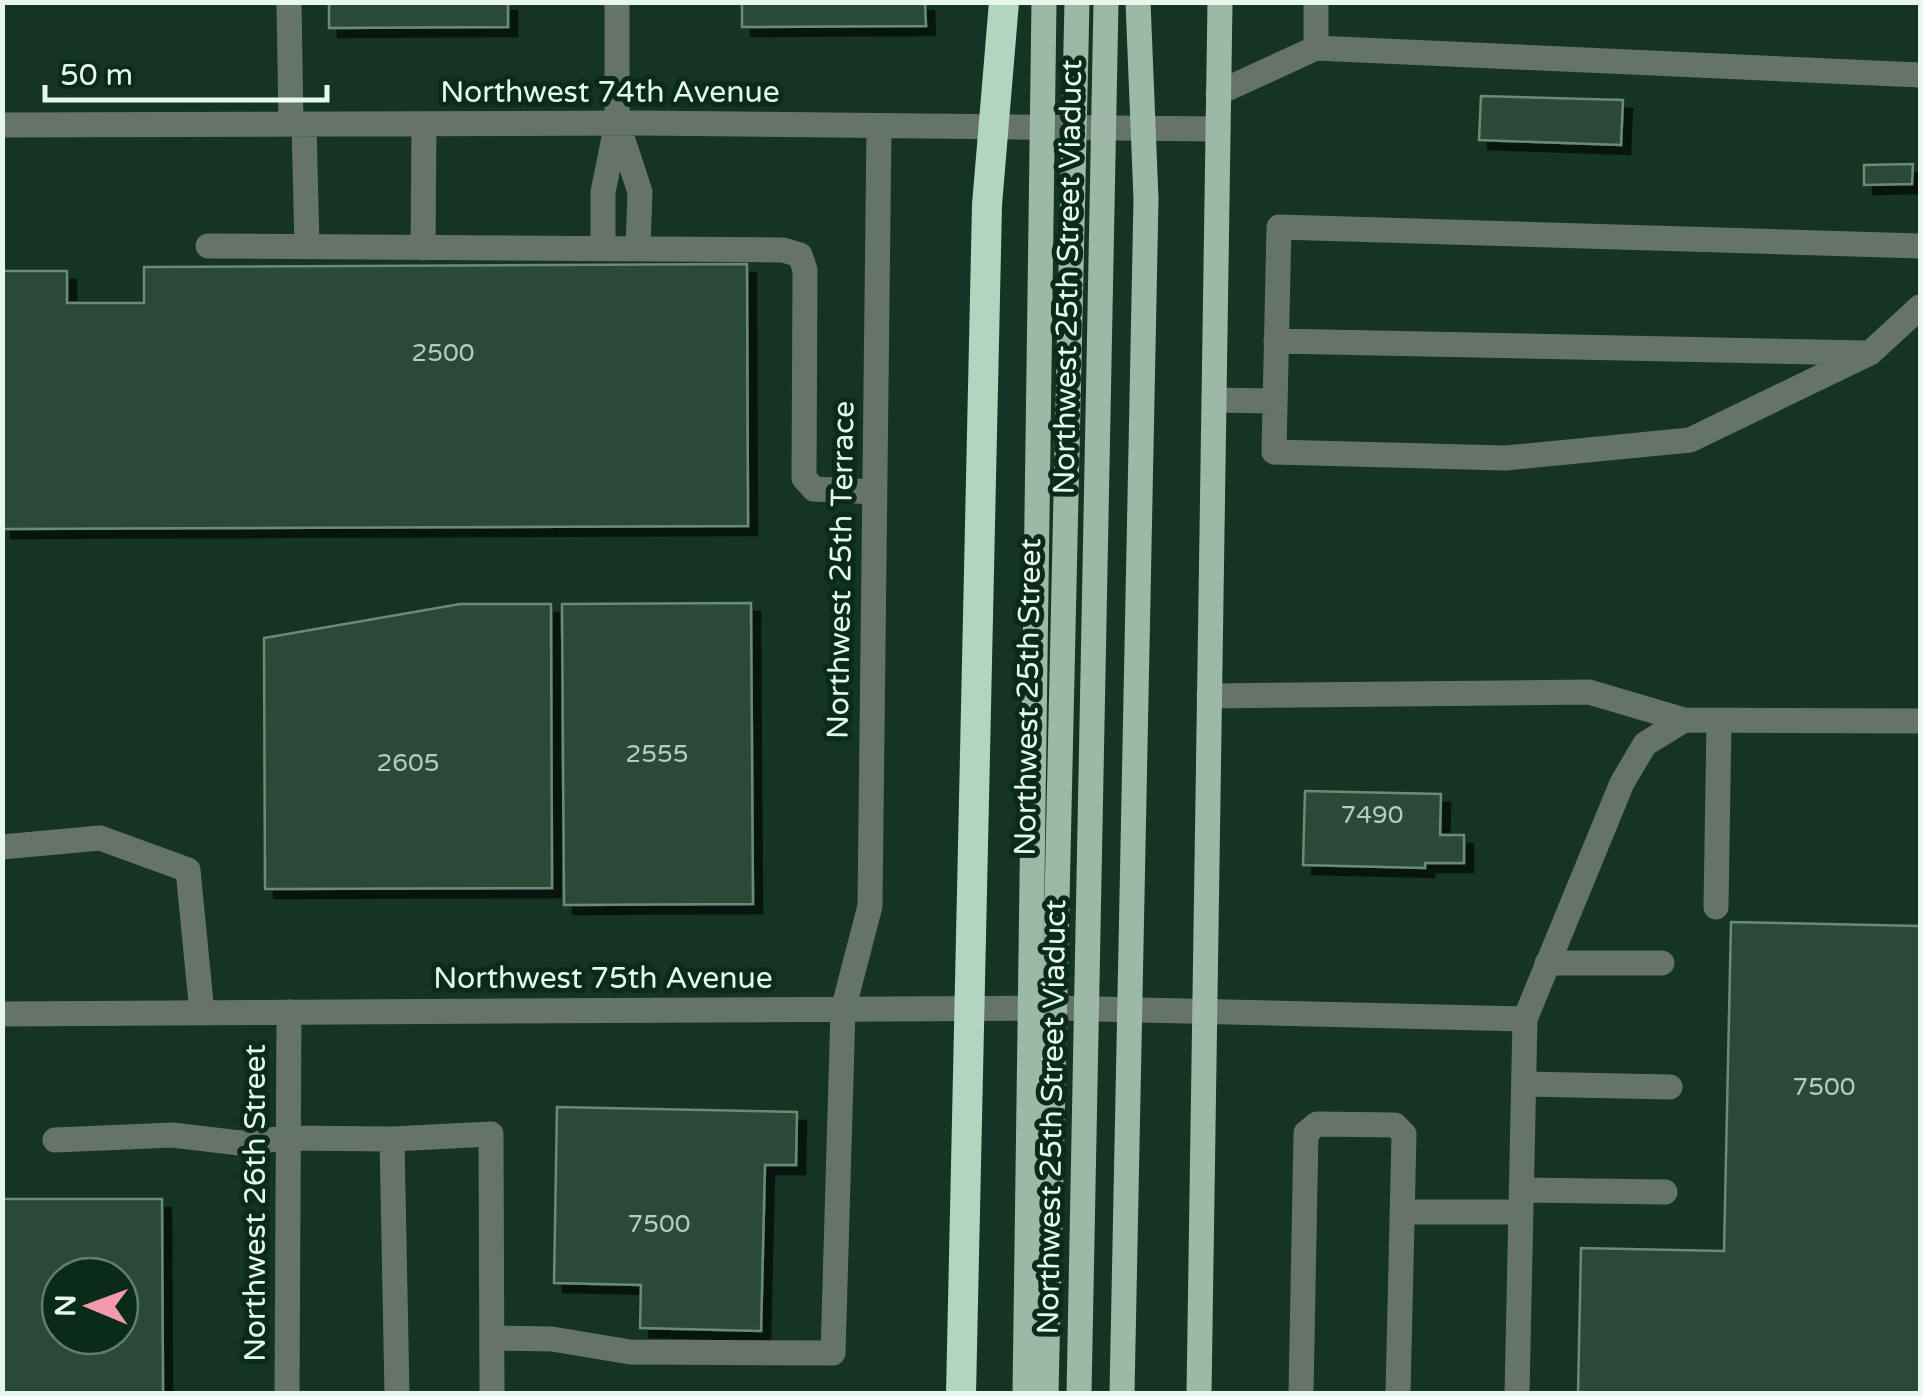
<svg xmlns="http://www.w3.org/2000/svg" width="1923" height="1396" font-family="'Varela Round',sans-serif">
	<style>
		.building { fill: #2b4a38; stroke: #6a8b76; stroke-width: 2.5; fill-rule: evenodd; filter: url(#shadow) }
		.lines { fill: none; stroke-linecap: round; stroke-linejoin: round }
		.minor { stroke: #65736a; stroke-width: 25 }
		.major { stroke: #9cb9a7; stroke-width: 25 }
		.major-bridge { stroke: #9cb9a7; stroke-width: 25 }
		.highway-bridge { stroke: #b2d5bf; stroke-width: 30 }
		.labels { text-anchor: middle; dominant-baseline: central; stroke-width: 10; stroke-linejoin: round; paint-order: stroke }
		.number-label { font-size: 25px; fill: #b7ccbf }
		.street-label { font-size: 30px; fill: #e6f8ec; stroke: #0a2a1a }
	</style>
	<defs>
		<filter id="shadow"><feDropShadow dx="9" dy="9" stdDeviation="0" flood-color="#0009"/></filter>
	</defs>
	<rect width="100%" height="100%" fill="#153423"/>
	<!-- building -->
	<path class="building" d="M329 2H508V27L329 28Z
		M742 2H925L926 26 742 27Z
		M1481 96 1623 100 1621 145 1479 140Z
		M1913 164 1912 184 1864 185V165Z
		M747 264 748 526 2 529V271H67V303H144V267Z
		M751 603 753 904 564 905 562 604Z
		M460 604H551L552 888 265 889 264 638Z
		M1305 791 1441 794 1440 835H1464V863H1425V868L1303 865Z
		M1731 922 1920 926V1394H1578L1581 1248 1724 1251Z
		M557 1107 797 1112 796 1165H765L761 1331 640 1328 641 1285 554 1283Z
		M2 1199H162L163 1394H2ZM60 1276H120V1336H60Z"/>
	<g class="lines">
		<!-- minor -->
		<path class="minor" d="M289 2 291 124
			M1316 48V2
			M1218 93 1316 48 1920 75
			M304 124 307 247
			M2 125 639 123 1218 129
			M619 128 640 192 638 248
			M208 246 783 250 800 255 805 270 804 478 814 489 874 492
			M1920 246 1279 227 1274 452 1506 458 1690 440 1870 353 1920 307
			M423 248 424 124
			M603 248V192L617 123V2
			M1276 341 1865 353
			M1214 400 1274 401
			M1209 696 1589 692 1684 720
			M2 847 100 838 188 870 202 1013
			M1716 907 1719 721
			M1547 963H1662
			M2 1014 1054 1008 1525 1019
			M1524 1084 1670 1087
			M55 1140 172 1135 240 1143 288 1138 392 1139
			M1522 1190 1665 1192
			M1402 1212H1521
			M494 1338 552 1339 630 1352 833 1353 843 1010 870 906 879 128
			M287 1394 289 1012
			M397 1394 392 1139 491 1134 492 1394
			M1301 1394 1306 1133 1317 1124 1395 1125 1404 1134 1398 1394
			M1517 1394 1525 1019 1622 783 1645 744 1684 720 1920 721"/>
		<!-- major -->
		<path class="major" d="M1046 1394 1077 2
			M1199 1394 1220 2"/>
		<!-- major-bridge -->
		<path class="major-bridge" d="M1025 1394 1044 2
			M1079 1394 1106 2
			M1122 1394 1146 199 1138 2"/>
		<!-- highway-bridge -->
		<path class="highway-bridge" d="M961 1394 987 205 1004 2"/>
	</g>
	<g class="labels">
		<!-- number labels -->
		<g class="number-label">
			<text x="443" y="353">2500</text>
			<text x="657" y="754">2555</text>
			<text x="408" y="763">2605</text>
			<text x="1372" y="815">7490</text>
			<text x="1824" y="1087">7500</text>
			<text x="659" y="1224">7500</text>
		</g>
		<!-- street labels -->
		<g class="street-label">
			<text x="610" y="92">Northwest 74th Avenue</text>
			<text transform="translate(1068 277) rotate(-89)">Northwest 25th Street Viaduct</text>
			<text transform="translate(841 570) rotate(-89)">Northwest 25th Terrace</text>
			<text transform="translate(1028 697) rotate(-89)">Northwest 25th Street</text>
			<text x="603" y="978">Northwest 75th Avenue</text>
			<text transform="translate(1052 1117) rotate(-89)">Northwest 25th Street Viaduct</text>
			<text transform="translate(255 1203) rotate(-90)">Northwest 26th Street</text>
		</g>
	</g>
	<!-- border -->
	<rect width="1923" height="1396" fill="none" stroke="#e6f8ec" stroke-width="10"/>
	<!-- north arrow -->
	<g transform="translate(90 1306) rotate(271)"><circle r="48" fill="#0a2a1a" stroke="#627c6e" stroke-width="2.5"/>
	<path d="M0-8L18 38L0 25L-18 38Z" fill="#f39aab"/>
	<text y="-15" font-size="28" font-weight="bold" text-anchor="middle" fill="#e6f8ec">N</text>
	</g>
	<!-- scale -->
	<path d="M45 85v15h282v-15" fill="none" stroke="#e6f8ec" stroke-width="5"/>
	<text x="60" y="85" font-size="30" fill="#e6f8ec" stroke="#0a2a1a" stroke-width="8" paint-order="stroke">50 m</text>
</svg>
